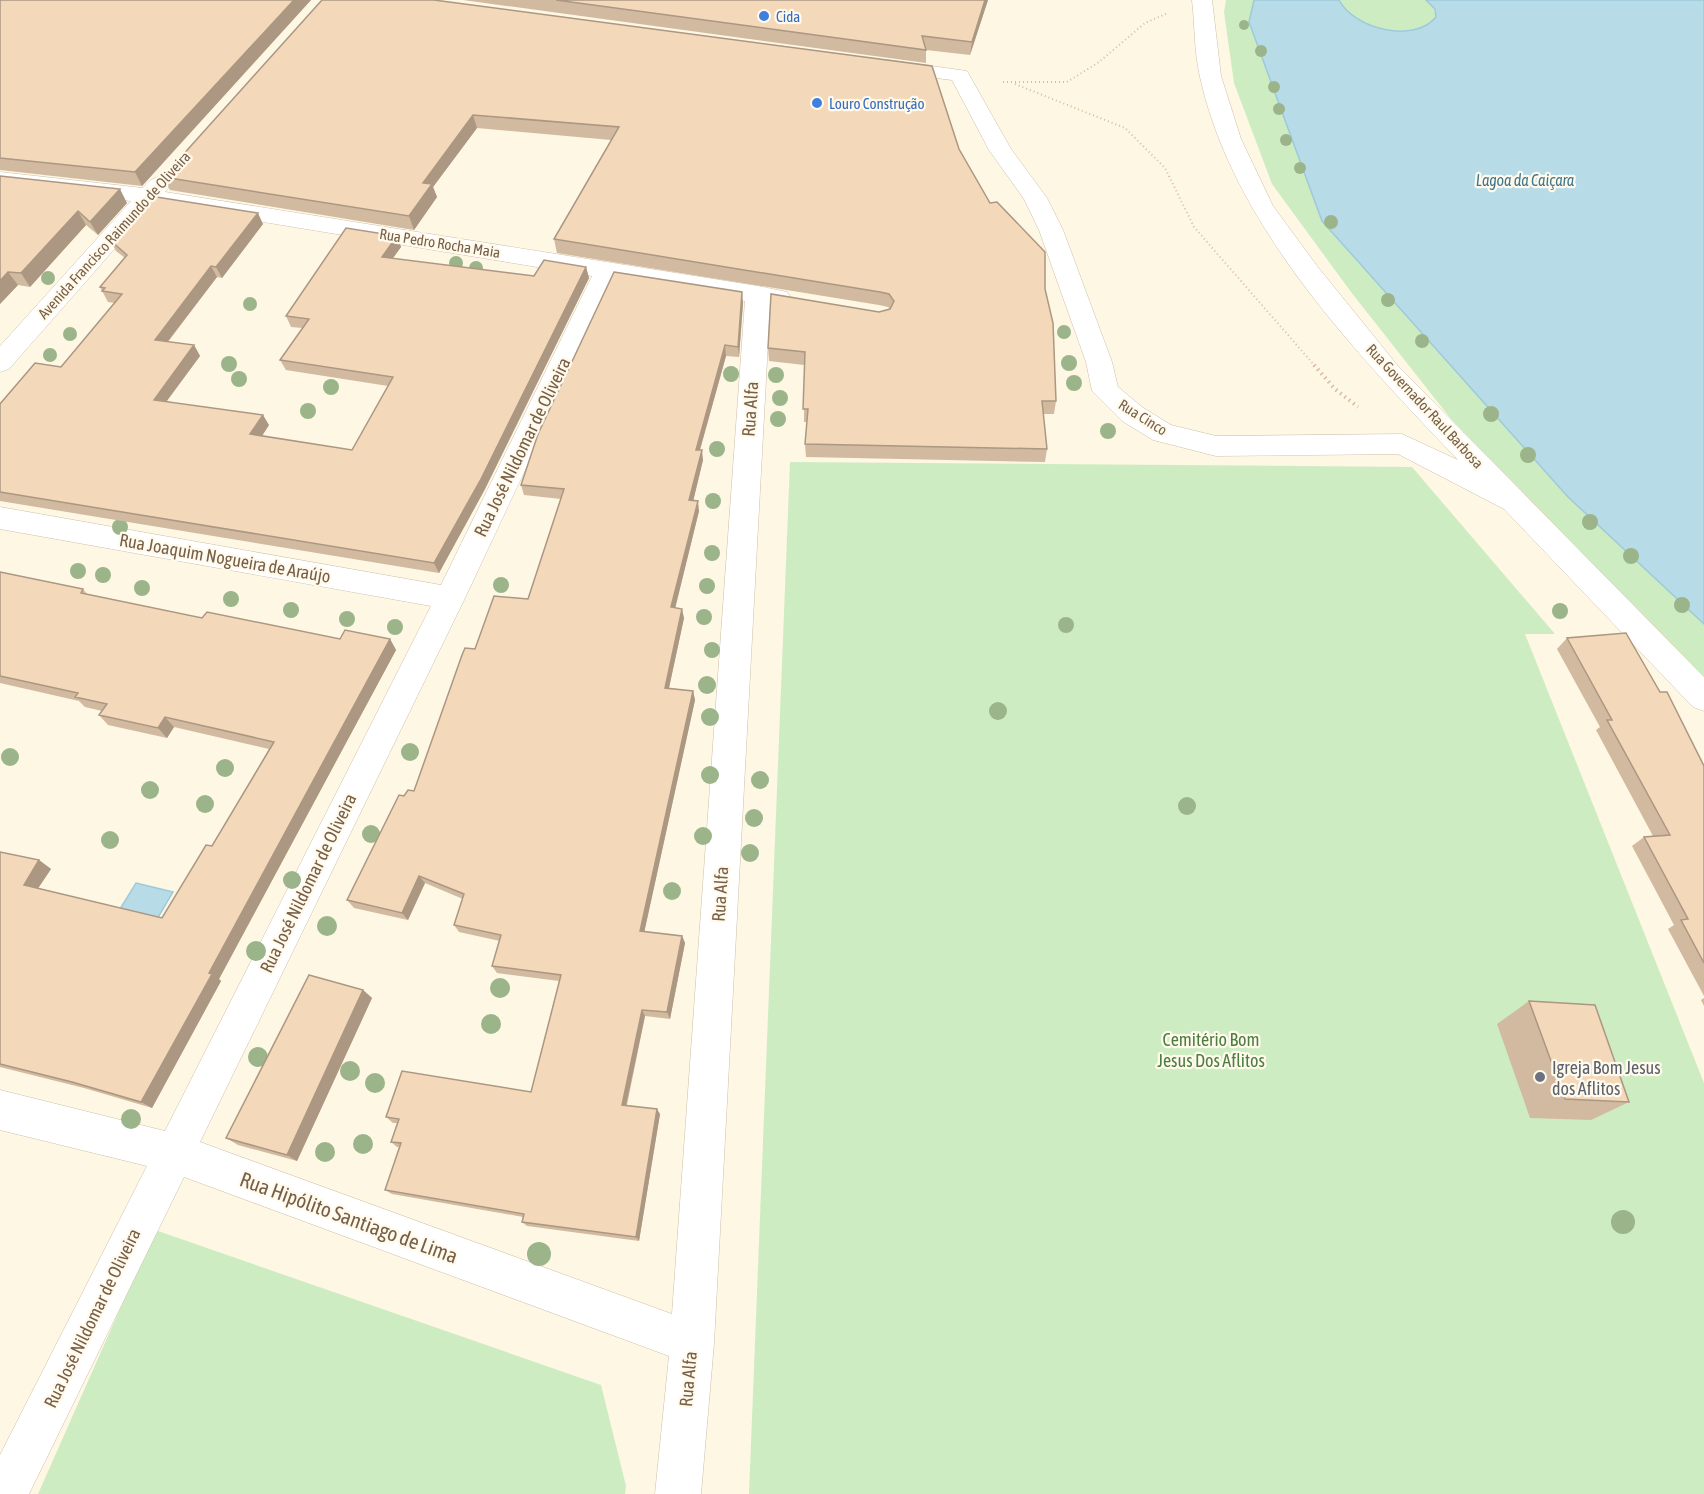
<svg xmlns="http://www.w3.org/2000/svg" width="1704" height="1494" font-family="'Asap Condensed',sans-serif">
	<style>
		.green { fill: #ceecc2 }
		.water { fill: #b8dbe8; stroke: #9dcada; stroke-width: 1.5 }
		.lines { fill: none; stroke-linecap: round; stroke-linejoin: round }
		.minor-casing { stroke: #cfbfaa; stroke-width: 1 }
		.path-far1 { stroke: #d9bc9d; stroke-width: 2; stroke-dasharray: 1 3; stroke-linecap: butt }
		.path { stroke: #d9bc9d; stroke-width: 4; stroke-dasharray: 1.5 4; stroke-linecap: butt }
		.minor { fill: #fff; fill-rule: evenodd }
		.tree { fill: #9bb48a }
		.wall { fill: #d2baa0 }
		.shaded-wall { fill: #ab9782 }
		.building { fill: #f4d8ba; stroke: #ab9782; stroke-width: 1.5 }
		.shop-dot { fill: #3f7fe0; stroke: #fffaec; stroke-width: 2 }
		.worship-dot { fill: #6b7280; stroke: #fffaec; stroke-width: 2 }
		.labels { text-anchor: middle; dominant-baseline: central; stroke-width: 4.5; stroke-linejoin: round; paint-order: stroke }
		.far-shop-label { font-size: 15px; fill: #366cbe; stroke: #fffaec; text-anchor: start }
		.far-street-label { font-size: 15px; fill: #775f48; stroke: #fffaec }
		.far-water-label { font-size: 16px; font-style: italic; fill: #41768c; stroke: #fffaec }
		.street-label { font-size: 18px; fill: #775f48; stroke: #fffaec }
		.park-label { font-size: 18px; fill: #4b7e40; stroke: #fffaec }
		.worship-label { font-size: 18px; fill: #5b616d; stroke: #fffaec; text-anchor: start }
		.near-street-label { font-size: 21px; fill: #775f48; stroke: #fffaec }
	</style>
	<rect width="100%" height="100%" fill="#fdf7e4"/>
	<!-- green -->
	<path class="green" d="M1226 0H1254L1249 22 1322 221 1568 497 1704 624V679L1451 419 1351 292 1272 184 1234 83 1224 12Z
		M1336 0H1426L1435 10 1436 17C1418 39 1372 32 1351 17 1345 12 1342 3 1336 0Z
		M790 462 1412 467 1555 634H1525L1704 1083V1494H749Z
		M155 1230 601 1385 626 1486 625 1494H38Z"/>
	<!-- water -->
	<path class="water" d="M1254 0H1339C1354 29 1414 44 1436 17L1435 9 1426 0H1704V624L1568 497 1322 221 1249 22Z
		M136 883 173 892 123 977 84 967Z"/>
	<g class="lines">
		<defs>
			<path id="minor" d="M1192 0H1212L1221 76 1241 139 1273 206 1317 266 1398 366 1704 677V711L1693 707 1504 509 1398 454 1216 456 1153 440 1122 421 1092 391 1086 362 1039 230 1024 199 989 150 952 80 888 72 881 70 878 66 881 62 888 60 967 71 1011 149 1047 198 1063 230 1112 362 1118 387 1142 407 1171 425 1216 436 1402 434 1458 460C1356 353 1233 226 1200 77 1194 52 1195 25 1192 0Z
				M0 172 143 188C151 179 155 175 168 178L172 183 165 192 758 286 787 292 791 298 787 304 770 305 714 1343 701 1494H655L669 1356 184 1177 29 1494H0V1455L147 1166 0 1130V1090L165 1131 431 606 0 529V507L441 585 592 276 154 204 9 369 0 372V346L131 201 0 186ZM615 279 745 301 672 1314 200 1142 465 598Z"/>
		</defs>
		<!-- minor casing -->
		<use href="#minor" class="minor-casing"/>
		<!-- path-far1 -->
		<path class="path-far1" d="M1003 82H1067L1099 62 1145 23 1168 13
			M1015 84 1125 128 1165 168 1194 227 1315 366"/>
		<!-- path -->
		<path class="path" d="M1314 365 1335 389 1358 407"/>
		<!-- minor -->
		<use href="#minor" class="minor"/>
	</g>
	<!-- trees -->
	<g class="tree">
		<circle cx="1244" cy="25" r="5"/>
		<circle cx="1261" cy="51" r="6"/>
		<circle cx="1274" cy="87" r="6"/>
		<circle cx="1279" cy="109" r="6"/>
		<circle cx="1286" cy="140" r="6"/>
		<circle cx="1300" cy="168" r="6"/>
		<circle cx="1331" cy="222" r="7"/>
		<circle cx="456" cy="263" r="7"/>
		<circle cx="476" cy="268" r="7"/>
		<circle cx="48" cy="278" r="7"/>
		<circle cx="1388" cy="300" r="7"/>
		<circle cx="250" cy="304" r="7"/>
		<circle cx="1064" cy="332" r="7"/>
		<circle cx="70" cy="334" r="7"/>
		<circle cx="1422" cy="341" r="7"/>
		<circle cx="50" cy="355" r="7"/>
		<circle cx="1069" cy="363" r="8"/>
		<circle cx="229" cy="364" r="8"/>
		<circle cx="731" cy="374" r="8"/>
		<circle cx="776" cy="375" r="8"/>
		<circle cx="239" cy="379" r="8"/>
		<circle cx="1074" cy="383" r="8"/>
		<circle cx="331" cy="387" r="8"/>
		<circle cx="780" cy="398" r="8"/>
		<circle cx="308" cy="411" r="8"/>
		<circle cx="1491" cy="414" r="8"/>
		<circle cx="778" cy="419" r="8"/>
		<circle cx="1108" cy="431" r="8"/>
		<circle cx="717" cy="449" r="8"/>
		<circle cx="1528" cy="455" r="8"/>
		<circle cx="713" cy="501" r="8"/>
		<circle cx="1590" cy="522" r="8"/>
		<circle cx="120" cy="527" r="8"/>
		<circle cx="712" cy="553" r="8"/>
		<circle cx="1631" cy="556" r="8"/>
		<circle cx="78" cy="571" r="8"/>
		<circle cx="103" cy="575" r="8"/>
		<circle cx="501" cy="585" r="8"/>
		<circle cx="707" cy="586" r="8"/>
		<circle cx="142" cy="588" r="8"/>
		<circle cx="231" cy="599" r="8"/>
		<circle cx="1682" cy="605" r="8"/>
		<circle cx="291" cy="610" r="8"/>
		<circle cx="1560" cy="611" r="8"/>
		<circle cx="704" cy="617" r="8"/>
		<circle cx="347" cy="619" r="8"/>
		<circle cx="1066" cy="625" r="8"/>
		<circle cx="395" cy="627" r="8"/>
		<circle cx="712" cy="650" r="8"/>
		<circle cx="707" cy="685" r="9"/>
		<circle cx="998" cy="711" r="9"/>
		<circle cx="710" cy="717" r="9"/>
		<circle cx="410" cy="752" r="9"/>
		<circle cx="10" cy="757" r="9"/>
		<circle cx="225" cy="768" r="9"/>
		<circle cx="710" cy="775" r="9"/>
		<circle cx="760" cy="780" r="9"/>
		<circle cx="150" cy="790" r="9"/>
		<circle cx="205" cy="804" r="9"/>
		<circle cx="1187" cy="806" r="9"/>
		<circle cx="754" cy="818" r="9"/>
		<circle cx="371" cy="834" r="9"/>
		<circle cx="703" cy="836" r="9"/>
		<circle cx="110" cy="840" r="9"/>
		<circle cx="750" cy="853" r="9"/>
		<circle cx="292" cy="880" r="9"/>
		<circle cx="672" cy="891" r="9"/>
		<circle cx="327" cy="926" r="10"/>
		<circle cx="256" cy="951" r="10"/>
		<circle cx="500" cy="988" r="10"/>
		<circle cx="491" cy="1024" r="10"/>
		<circle cx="258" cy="1057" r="10"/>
		<circle cx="350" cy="1071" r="10"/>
		<circle cx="375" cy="1083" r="10"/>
		<circle cx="131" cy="1119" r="10"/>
		<circle cx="363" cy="1144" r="10"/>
		<circle cx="325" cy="1152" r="10"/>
		<circle cx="1623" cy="1222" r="12"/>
		<circle cx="539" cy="1254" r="12"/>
	</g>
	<!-- wall -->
	<path class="wall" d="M0 0H311L142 186 0 170Z
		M322 0 959 149 990 203 1045 289 1056 401 1054 414H1043L1047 449 1045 462 806 457 805 444 807 422H804V365L769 361 768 348 890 309 888 307 879 305 557 253 554 239 611 140 477 128 433 187 437 197 414 230 170 190 163 177Z
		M463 0H988L970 55 926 50V63Z
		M0 176 127 203 98 235 86 225 30 287 18 285 0 304Z
		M263 224 222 278 217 277 168 342 194 345 200 356 167 401 269 425 262 436 352 450 388 386 286 370 280 360 303 328 291 327 286 316 397 236 401 247 392 259 534 276 586 267 589 278 485 489 439 573 0 501V404L61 367 115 303 108 302 100 287 125 258 116 251 110 240Z
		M743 303 739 357 726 356 700 450 703 460 693 501 699 511 675 608 684 618 669 688 693 691 695 700 644 932 682 936 685 943 670 1019 645 1016 627 1105 660 1114 639 1241 527 1226 522 1222 523 1217 392 1194 385 1190 399 1147H397L391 1142 397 1123H393L386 1117 531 1092 559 981 497 973 492 966 500 941 459 932 454 925 463 899 425 883 408 920 354 908 347 900 404 796 414 791 475 649 528 599 561 499 524 495 521 485Z
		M0 572 83 589 87 594 202 618 340 639H390L396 650 219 979 221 981 152 1108 84 1088 0 1067V852L39 860 51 869 38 888 162 918 212 846 269 749 174 727 167 738 108 725 99 715 102 711 85 707 79 701 0 683Z
		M1567 638 1704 766V996L1668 929 1674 925 1632 846 1644 837 1653 836 1596 730 1600 727 1557 649Z
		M363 990 372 998 297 1161 238 1145 226 1138Z
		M1704 998V1006L1701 1000Z
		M1529 1001 1629 1102 1591 1120 1530 1118 1497 1024Z"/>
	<!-- shaded-wall -->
	<path class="shaded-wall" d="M294 0H311L142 186 135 172Z
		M985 0H988L970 55 972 42Z
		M473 115 477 128 433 187 437 197 414 230 409 216 423 183Z
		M120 189 127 203 98 235 90 222Z
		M78 211 86 225 30 287 21 273Z
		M258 213 263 224 222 278 216 267Z
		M397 236 401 247 386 268 382 257Z
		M211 266 217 277 161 350 155 340Z
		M586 267 589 278 485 489 439 573 434 563Z
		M8 272 18 285 0 304V281Z
		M742 292 743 303 739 357 738 347Z
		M194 345 200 356 160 410 154 400Z
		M725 345 726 356 697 460 696 450Z
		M263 415 269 425 256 445 250 434Z
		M702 450 703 460 691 510 689 500Z
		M698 501 699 511 673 617 671 607Z
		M682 609 684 618 667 697 665 688Z
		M390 639 396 650 219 979 221 981 152 1108 141 1102 209 973Z
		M693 691 695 700 643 938 640 931Z
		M165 717 174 727 167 738 158 728Z
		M39 860 51 869 35 893 24 885Z
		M419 876 425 883 408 920 402 913Z
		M682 936 685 943 670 1019 667 1012Z
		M363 990 372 998 297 1161 287 1155Z
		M642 1010 645 1016 625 1110 622 1105Z
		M657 1109 660 1114 639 1241 636 1237Z"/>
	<!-- building -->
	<path class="building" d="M0 0H294L135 172 0 158Z
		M322 0H434L932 66 959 149 990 203 997 202 1045 252V289L1053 323 1056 401H1042L1047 449 805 444 808 409H803L805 352 768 348 771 294 879 312 890 309 894 301 889 294 880 292 554 239 619 127 473 115 423 183 432 184 409 216 163 177Z
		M556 0H985L972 42 922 36 926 50Z
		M0 176 120 189 90 222 78 211 21 273 8 272 0 281Z
		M150 196 258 213 216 267 211 266 155 340 194 345 154 400 263 415 250 434 352 450 393 377 280 360 309 319 286 316 346 228 397 236 382 257 534 276 544 260 586 267 481 479 434 563 0 492V404L35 363 61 367 122 294 102 291 105 288 100 287 127 255 110 240Z
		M614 272 742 292 738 347 725 345 696 450H702L689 500 698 501 671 607 682 609 665 688 693 691 640 931 682 936 667 1012 642 1010 622 1105 657 1109 636 1237 522 1222 524 1214 385 1190 401 1143 391 1142 399 1119 386 1117 402 1071 531 1092 561 975 492 966 501 935 454 925 464 894 419 876 402 913 347 900 399 795 404 796 408 790 414 791 462 655 465 648 475 649 494 596 528 599 564 489 521 485 538 434Z
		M0 572 83 589 81 593 202 618 207 612 340 639 345 630 390 639 209 973 212 974 141 1102 72 1082 0 1064V852L39 860 24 885 162 918 206 845 212 846 274 742 165 717 158 728 99 715 107 704 75 697 78 693 0 676Z
		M1626 633 1660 692H1667L1704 766V963L1681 920 1688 919 1644 837 1670 835 1607 720H1612L1567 638Z
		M309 975 363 990 287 1155 226 1138Z
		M1529 1001 1595 1005 1629 1102 1565 1099Z"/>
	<!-- markers -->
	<g class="shop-dot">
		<circle cx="764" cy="16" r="6"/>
		<circle cx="817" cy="103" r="6"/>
	</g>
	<circle class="worship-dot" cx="1540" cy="1077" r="6"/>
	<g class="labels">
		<!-- far-shop labels -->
		<g class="far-shop-label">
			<text x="776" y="16">Cida</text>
			<text x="829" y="103">Louro Construção</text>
		</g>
		<!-- far-street labels -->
		<g class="far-street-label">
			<text transform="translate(114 235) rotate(-48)">Avenida Francisco Raimundo de Oliveira</text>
			<text transform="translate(440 243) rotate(9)">Rua Pedro Rocha Maia</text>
			<text transform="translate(1425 406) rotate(47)">Rua Governador Raul Barbosa</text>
			<text transform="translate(1143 417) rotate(32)">Rua Cinco</text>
		</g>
		<!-- far-water labels -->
		<g class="far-water-label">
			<text x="1525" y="180">Lagoa da Caiçara</text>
		</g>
		<!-- street labels -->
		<g class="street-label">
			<text transform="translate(750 409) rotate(-86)">Rua Alfa</text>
			<text transform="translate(522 447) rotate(-64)">Rua José Nildomar de Oliveira</text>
			<text transform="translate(225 558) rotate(10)">Rua Joaquim Nogueira de Araújo</text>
			<text transform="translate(308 883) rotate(-64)">Rua José Nildomar de Oliveira</text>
			<text transform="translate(720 894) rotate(-86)">Rua Alfa</text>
			<text transform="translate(92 1318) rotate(-64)">Rua José Nildomar de Oliveira</text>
			<text transform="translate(688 1379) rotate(-85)">Rua Alfa</text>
		</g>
		<!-- park labels -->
		<g class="park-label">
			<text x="1211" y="1039">Cemitério Bom<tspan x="1211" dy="21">Jesus Dos Aflitos</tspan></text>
		</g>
		<!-- worship labels -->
		<g class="worship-label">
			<text x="1552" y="1067">Igreja Bom Jesus<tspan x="1552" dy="21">dos Aflitos</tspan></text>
		</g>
		<!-- near-street labels -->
		<g class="near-street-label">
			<text transform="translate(349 1217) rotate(20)">Rua Hipólito Santiago de Lima</text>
		</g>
	</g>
</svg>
